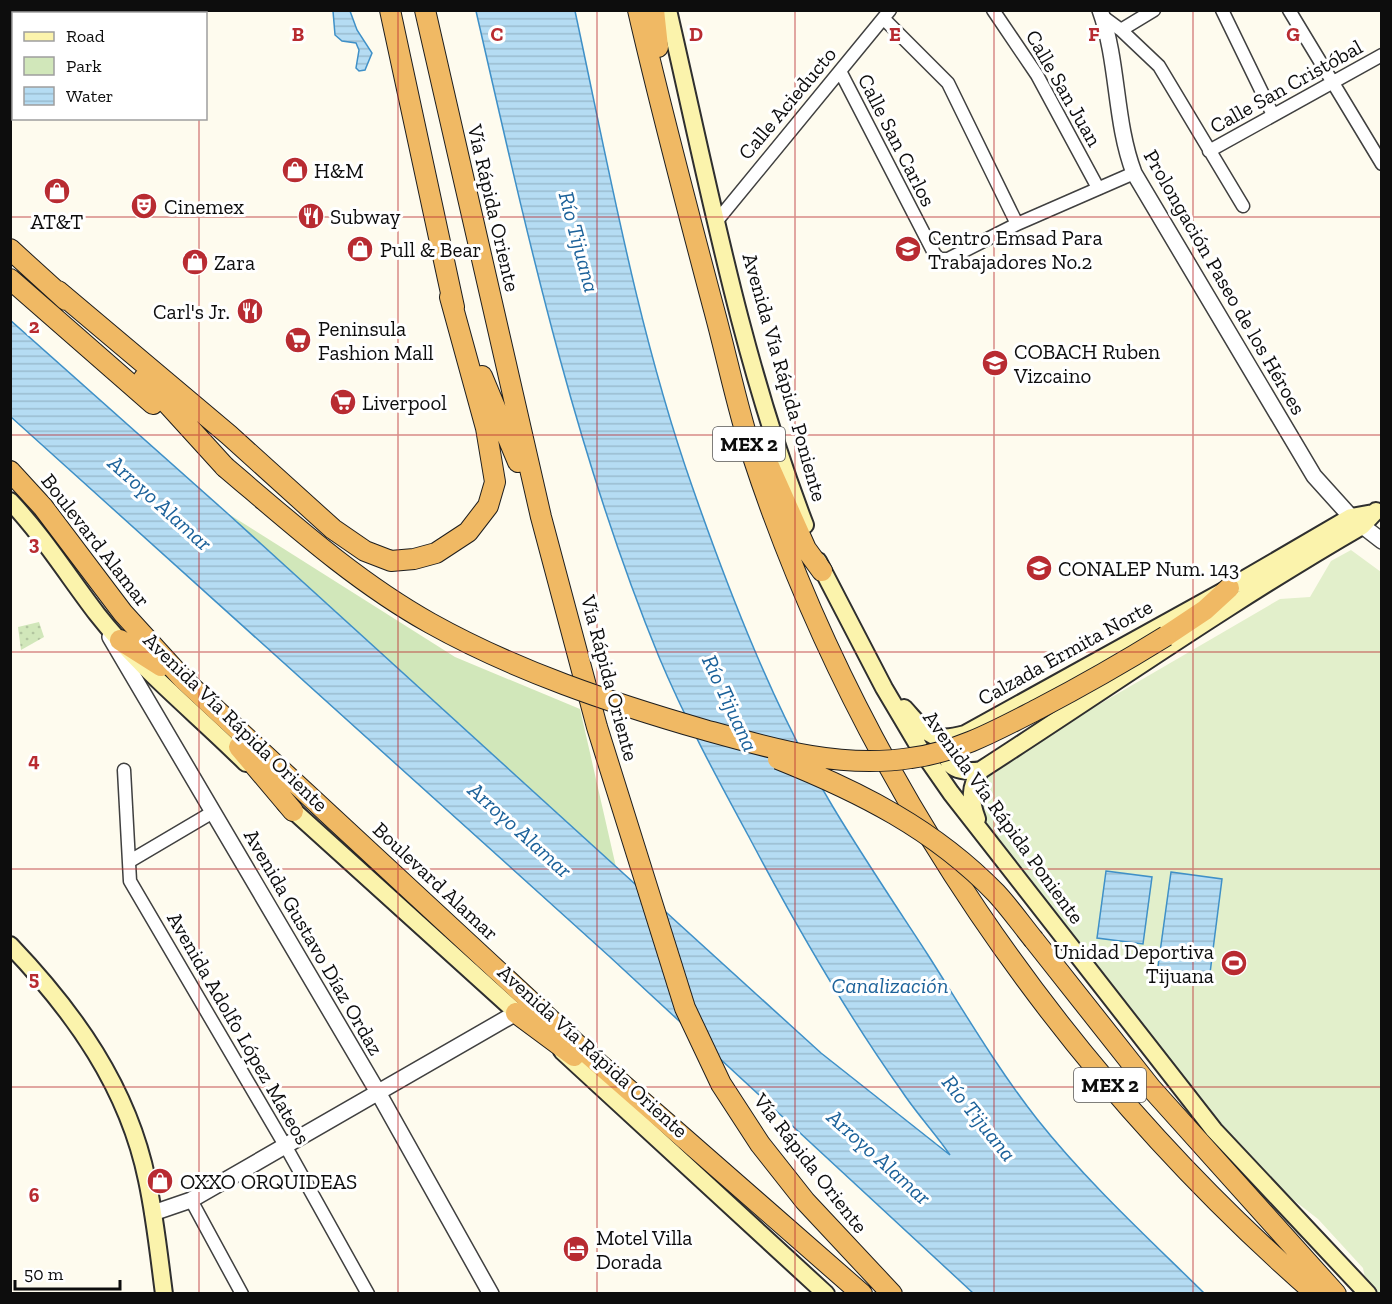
<svg xmlns="http://www.w3.org/2000/svg" width="1392" height="1304" font-family="'Zilla Slab',serif">
	<style>
		.grass { fill: url(#grass-dots) }
		.park { fill: #d1e7ba }
		.pitch { fill: #e2efcb }
		.water { fill: url(#water-rules); stroke: #3f90c7; stroke-width: 1.5 }
		.lines { fill: none; stroke-linecap: round; stroke-linejoin: round }
		.minor-casing { stroke: #404040; stroke-width: 15 }
		.tertiary-casing { stroke: #404040; stroke-width: 18 }
		.secondary-casing { stroke: #2f2f2f; stroke-width: 20 }
		.trunk-casing { stroke: #1e1e1e; stroke-width: 22 }
		.minor { stroke: #fff; stroke-width: 12 }
		.tertiary { stroke: #fff; stroke-width: 15 }
		.secondary { stroke: #fbf3ac; stroke-width: 16 }
		.trunk { stroke: #f0b964; stroke-width: 20 }
		.trunk-bridge-casing { stroke: #1e1e1e; stroke-width: 22; stroke-linecap: butt }
		.trunk-bridge { stroke: #f0b964; stroke-width: 20 }
		.grid { fill: none; stroke: #b82b31; stroke-width: 1.5; stroke-opacity: 0.55 }
		.labels { text-anchor: middle; dominant-baseline: central; stroke-width: 6; stroke-linejoin: round; paint-order: stroke }
		.shield { fill: #fff; stroke: #565656; stroke-width: 1.5 }
		.shield-label { font-size: 20px; font-weight: bold; fill: #0d0d0d }
		.street-label { font-size: 21px; fill: #0d0d0d; stroke: #fff }
		.poi-label { font-size: 21px; fill: #0d0d0d; stroke: #fff; text-anchor: start }
		.water-label { font-size: 22px; font-style: italic; fill: #1c629a; stroke: #fff }
		.grid-label { font-size: 20px; text-anchor: middle; font-weight: bold; fill: #b82b31; stroke: #fff; stroke-width: 6; stroke-linejoin: round; paint-order: stroke }
	</style>
	<defs>
		<pattern id="grass-dots" width="8" height="8" patternUnits="userSpaceOnUse" patternTransform="scale(1.5)"><rect width="8" height="8" fill="#d1e7ba"/><path d="M2 2h.1M6 6h.1" fill="none" stroke="#b2c59f" stroke-width="1.8" stroke-linecap="round"/></pattern>
		<pattern id="water-rules" width="6" height="5" patternUnits="userSpaceOnUse" patternTransform="scale(1.5)"><rect width="6" height="5" fill="#b5dcf3"/><path d="M0 2.5h6" fill="none" stroke="#9abccf"/></pattern>
	</defs>
	<rect width="100%" height="100%" fill="#fefbee"/>
	<!-- grass -->
	<path class="grass" d="M39 622 44 637 21 650 18 627Z"/>
	<!-- park -->
	<path class="park" d="M227 513 455 657 580 709 616 867Z"/>
	<!-- pitch -->
	<path class="pitch" d="M1351 550 1381 572V1293H1374L1367 1287 1363 1268 1318 1219 1273 1184 1236 1147 983 825 975 782 981 773 1280 599 1310 597 1331 561Z"/>
	<!-- water -->
	<path class="water" d="M333 11H350L357 30 372 53 365 70 359 71 356 68 359 50 356 43 342 41 335 35Z
		M476 11H575C609 169 638 332 692 486 729 592 775 711 833 807 863 857 896 906 928 955 963 1010 997 1068 1037 1119 1087 1182 1147 1237 1204 1293H973L610 957 11 417 10 320 227 513 821 1053 950 1155C935 1133 916 1113 901 1090 844 1010 795 924 749 837 717 778 685 719 659 657 574 450 526 229 476 11Z
		M1106 871 1152 877 1143 944 1097 938Z
		M1171 872 1222 879 1209 981 1157 974Z"/>
	<g class="lines">
		<defs>
			<path id="minor" d="M993 10 1037 75 1098 188
				M1222 10 1273 115
				M1289 10 1382 164
				M1102 16 1121 30 1159 66 1243 206
				M884 19 948 83 1017 224
				M1121 30 1154 10
				M840 71 934 253 939 259H948L1017 224 1134 173
				M1209 151 1382 55
				M716 222 890 10
				M124 770 130 881 286 1147 368 1294
				M130 861 213 812
				M191 1200 242 1294"/>
			<path id="tertiary" d="M1100 10C1119 63 1114 120 1134 173L1314 476 1351 517 1382 541
				M110 637 379 1094 491 1294
				M153 1213 191 1200 516 1013"/>
			<path id="secondary" d="M668 10C708 183 741 359 805 525
				M10 501C43 536 68 576 97 614 140 669 197 714 246 763
				M818 561 884 688 919 747 951 793 1214 1130 1368 1294
				M904 708C926 732 930 744 965 734L1229 588 1351 517 1373 513
				M956 742C935 766 960 774 981 770
				M285 803 526 1021
				M977 819C970 800 969 787 981 770 1108 688 1232 601 1362 526L1376 511
				M10 945C74 1012 128 1087 147 1180 155 1217 159 1256 164 1294
				M562 1051 826 1294"/>
			<path id="trunk" d="M390 10 454 307
				M425 10 541 517 597 727 685 1008 721 1084 760 1144 805 1201 892 1294
				M638 10C661 110 687 208 713 306 727 357 737 408 753 457 859 779 1061 1071 1316 1294
				M654 10 658 47
				M10 249 66 300
				M10 279 153 404
				M58 291 229 435 333 529 365 551 391 561 414 559 436 553 468 532 488 506 495 482 486 428 450 297
				M482 376 518 462
				M144 378 225 467
				M769 466 806 549 822 571
				M10 471 43 507 123 613 184 680 581 1048 862 1294
				M1166 636 1205 610 1229 588
				M120 640 161 666
				M239 747 293 811
				M1034 940 1151 1088 1336 1294
				M516 1013 574 1056"/>
		</defs>
		<!-- minor casing -->
		<use href="#minor" class="minor-casing"/>
		<!-- tertiary casing -->
		<use href="#tertiary" class="tertiary-casing"/>
		<!-- secondary casing -->
		<use href="#secondary" class="secondary-casing"/>
		<!-- trunk casing -->
		<use href="#trunk" class="trunk-casing"/>
		<!-- minor -->
		<use href="#minor" class="minor"/>
		<!-- tertiary -->
		<use href="#tertiary" class="tertiary"/>
		<!-- secondary -->
		<use href="#secondary" class="secondary"/>
		<!-- trunk -->
		<use href="#trunk" class="trunk"/>
		<defs>
			<path id="trunk-bridge" d="M225 467C290 522 355 581 430 623 516 671 611 703 705 730 773 749 840 769 911 758 958 752 997 730 1038 709 1082 686 1124 662 1166 636
				M778 759C860 792 934 829 996 893 1010 908 1021 924 1034 940"/>
		</defs>
		<!-- trunk-bridge casing -->
		<use href="#trunk-bridge" class="trunk-bridge-casing"/>
		<!-- trunk-bridge -->
		<use href="#trunk-bridge" class="trunk-bridge"/>
	</g>
	<!-- grid -->
	<path class="grid" d="M199 10V14M398 10V1294M597 10V1294M795 10V1294M994 10V1294M1193 10V1294M199 118V1294M10 217H1382M10 435H1382M10 652H1382M10 869H1382M10 1087H1382"/>
	<!-- icons -->
	<defs>
		<symbol id="shop-disc" viewBox="-11 -11 22 22"><circle r="9.5" fill="#b82b31" stroke="#fff"/><path d="M-5-2.5h2.3a2.7 3.5 0 0 1 5.4 0H5L5.5 6h-11ZM-1.5-2.5h3a1.5 2.3 0 0 0-3 0Z" fill="#fff"/></symbol>
		<symbol id="theatre-disc" viewBox="-11 -11 22 22"><circle r="9.5" fill="#b82b31" stroke="#fff"/><path d="M-5-5.5Q0-4 5-5.5V0Q5 5 0 6Q-5 5-5 0ZM-3.3-2.5H-1v1.5H-3.3ZM1-2.5H3.3v1.5H1ZM-2.8 1Q0 5.5 2.8 1Z" fill="#fff"/></symbol>
		<symbol id="restaurant-disc" viewBox="-11 -11 22 22"><circle r="9.5" fill="#b82b31" stroke="#fff"/><path d="M-5-6h1v4h1v-4h1v4h1v-4h1v5L-1.5 .5V6h-2V.5L-5-1ZM5-6V6H3V1.5H1.5Q1.5-4 5-6Z" fill="#fff"/></symbol>
		<symbol id="university-disc" viewBox="-11 -11 22 22"><circle r="9.5" fill="#b82b31" stroke="#fff"/><path d="M0-5L7-2L0 1L-7-2ZM-4 1L0 2.5L4 1V4Q0 6-4 4Z" fill="#fff"/></symbol>
		<symbol id="supermarket-disc" viewBox="-11 -11 22 22"><circle r="9.5" fill="#b82b31" stroke="#fff"/><path d="M-6-5.5h2.5l.6 2H6L4.5 2H-2.5L-4.4-4H-6ZM-1.5 3.2a1.3 1.3 0 1 0 .1 0ZM3 3.2a1.3 1.3 0 1 0 .1 0Z" fill="#fff"/></symbol>
		<symbol id="school-disc" viewBox="-11 -11 22 22"><circle r="9.5" fill="#b82b31" stroke="#fff"/><path d="M0-5L7-2L0 1L-7-2ZM-4 1L0 2.5L4 1V4Q0 6-4 4Z" fill="#fff"/></symbol>
		<symbol id="stadium-disc" viewBox="-11 -11 22 22"><circle r="9.5" fill="#b82b31" stroke="#fff"/><path d="M0-5a6.5 5 0 1 0 0 10a6.5 5 0 1 0 0-10ZM-3.5-1.8h7v3.6h-7Z" fill="#fff"/></symbol>
		<symbol id="hotel-disc" viewBox="-11 -11 22 22"><circle r="9.5" fill="#b82b31" stroke="#fff"/><path d="M-6-4.5h1.5V1H6V5H4.5V3h-9V5H-6ZM-4 0a1.8 1.8 0 1 1 3.6 0ZM.5 0V-2.5h3Q6-2.5 6 0Z" fill="#fff"/></symbol>
	</defs>
	<g fill-rule="evenodd">
		<use href="#shop-disc" x="280" y="155" width="30" height="30"/>
		<use href="#shop-disc" x="42" y="176" width="30" height="30"/>
		<use href="#theatre-disc" x="129" y="191" width="30" height="30"/>
		<use href="#restaurant-disc" x="296" y="201" width="30" height="30"/>
		<use href="#shop-disc" x="345" y="234" width="30" height="30"/>
		<use href="#university-disc" x="893" y="234" width="30" height="30"/>
		<use href="#shop-disc" x="180" y="247" width="30" height="30"/>
		<use href="#restaurant-disc" x="235" y="296" width="30" height="30"/>
		<use href="#supermarket-disc" x="283" y="325" width="30" height="30"/>
		<use href="#school-disc" x="980" y="348" width="30" height="30"/>
		<use href="#supermarket-disc" x="328" y="387" width="30" height="30"/>
		<use href="#school-disc" x="1024" y="553" width="30" height="30"/>
		<use href="#stadium-disc" x="1219" y="948" width="30" height="30"/>
		<use href="#shop-disc" x="145" y="1166" width="30" height="30"/>
		<use href="#hotel-disc" x="561" y="1234" width="30" height="30"/>
	</g>
	<g class="labels">
		<!-- shield labels -->
		<g class="shield">
			<rect x="713" y="427" width="72" height="34" rx="4.5"/>
			<rect x="1074" y="1068" width="72" height="34" rx="4.5"/>
		</g>
		<g class="shield-label">
			<text x="749" y="444">MEX 2</text>
			<text x="1110" y="1085">MEX 2</text>
		</g>
		<!-- street labels -->
		<g class="street-label">
			<text transform="translate(1286 86) rotate(-29)">Calle San Cristóbal</text>
			<text transform="translate(1064 88) rotate(60)">Calle San Juan</text>
			<text transform="translate(787 103) rotate(-50)">Calle Acieducto</text>
			<text transform="translate(897 140) rotate(63)">Calle San Carlos</text>
			<text transform="translate(494 208) rotate(77)">Vía Rápida Oriente</text>
			<text transform="translate(1225 282) rotate(60)">Prolongación Paseo de los Héroes</text>
			<text transform="translate(785 377) rotate(74)">Avenida Vía Rápida Poniente</text>
			<text transform="translate(96 540) rotate(52)">Boulevard Alamar</text>
			<text transform="translate(1065 652) rotate(-29)">Calzada Ermita Norte</text>
			<text transform="translate(610 678) rotate(75)">Vía Rápida Oriente</text>
			<text transform="translate(236 722) rotate(44)">Avenida Vía Rápida Oriente</text>
			<text transform="translate(1004 817) rotate(54)">Avenida Vía Rápida Poniente</text>
			<text transform="translate(436 881) rotate(43)">Boulevard Alamar</text>
			<text transform="translate(314 942) rotate(60)">Avenida Gustavo Díaz Ordaz</text>
			<text transform="translate(239 1028) rotate(60)">Avenida Adolfo López Mateos</text>
			<text transform="translate(593 1051) rotate(42)">Avenida Vía Rápida Oriente</text>
			<text transform="translate(811 1163) rotate(52)">Vía Rápida Oriente</text>
		</g>
		<!-- poi labels -->
		<g class="poi-label">
			<text x="314" y="170">H&amp;M</text>
			<text x="164" y="206">Cinemex</text>
			<text x="330" y="216">Subway</text>
			<text x="57" y="221" text-anchor="middle">AT&amp;T</text>
			<text x="928" y="237">Centro Emsad Para<tspan x="928" dy="24">Trabajadores No.2</tspan></text>
			<text x="380" y="249">Pull &amp; Bear</text>
			<text x="214" y="262">Zara</text>
			<text x="230" y="311" text-anchor="end">Carl's Jr.</text>
			<text x="318" y="328">Peninsula<tspan x="318" dy="24">Fashion Mall</tspan></text>
			<text x="1014" y="351">COBACH Ruben<tspan x="1014" dy="24">Vizcaino</tspan></text>
			<text x="362" y="402">Liverpool</text>
			<text x="1058" y="568">CONALEP Num. 143</text>
			<text x="1214" y="951" text-anchor="end">Unidad Deportiva<tspan x="1214" dy="24">Tijuana</tspan></text>
			<text x="180" y="1181">OXXO ORQUIDEAS</text>
			<text x="596" y="1237">Motel Villa<tspan x="596" dy="24">Dorada</tspan></text>
		</g>
		<!-- water labels -->
		<g class="water-label">
			<text transform="translate(579 242) rotate(75)">Río Tijuana</text>
			<text transform="translate(160 503) rotate(42)">Arroyo Alamar</text>
			<text transform="translate(730 703) rotate(65)">Río Tijuana</text>
			<text transform="translate(520 830) rotate(42)">Arroyo Alamar</text>
			<text x="890" y="985">Canalización</text>
			<text transform="translate(979 1118) rotate(51)">Río Tijuana</text>
			<text transform="translate(879 1157) rotate(42)">Arroyo Alamar</text>
		</g>
	</g>
	<g class="grid-label">
		<text x="298" y="41">B</text>
		<text x="497" y="41">C</text>
		<text x="696" y="41">D</text>
		<text x="895" y="41">E</text>
		<text x="1094" y="41">F</text>
		<text x="1293" y="41">G</text>
		<text x="34" y="333">2</text>
		<text x="34" y="550">3</text>
		<text x="34" y="767">4</text>
		<text x="34" y="985">5</text>
		<text x="34" y="1202">6</text>
	</g>
	<!-- border -->
	<rect width="1392" height="1304" fill="none" stroke="#0d0d0d" stroke-width="24"/>
	<!-- legend -->
	<rect x="12" y="12" width="195" height="108" fill="#ffffff" stroke="#9e9e9e" stroke-width="1.5"/>
	<rect x="24" y="32" width="30" height="9" fill="#fbf3ac" stroke="#9e9e9e" stroke-width="1.5"/>
	<text x="66" y="42" font-size="18" fill="#0d0d0d">Road</text>
	<rect x="24" y="57" width="30" height="18" fill="#d1e7ba" stroke="#9e9e9e" stroke-width="1.5"/>
	<text x="66" y="72" font-size="18" fill="#0d0d0d">Park</text>
	<rect x="24" y="87" width="30" height="18" fill="url(#water-rules)" stroke="#9e9e9e" stroke-width="1.5"/>
	<text x="66" y="102" font-size="18" fill="#0d0d0d">Water</text>
	<!-- scale -->
	<path d="M15 1280v9h105v-9" fill="none" stroke="#0d0d0d" stroke-width="3"/>
	<text x="24" y="1280" font-size="18" fill="#0d0d0d" stroke="#ffffff" stroke-width="4.5" paint-order="stroke">50 m</text>
</svg>
